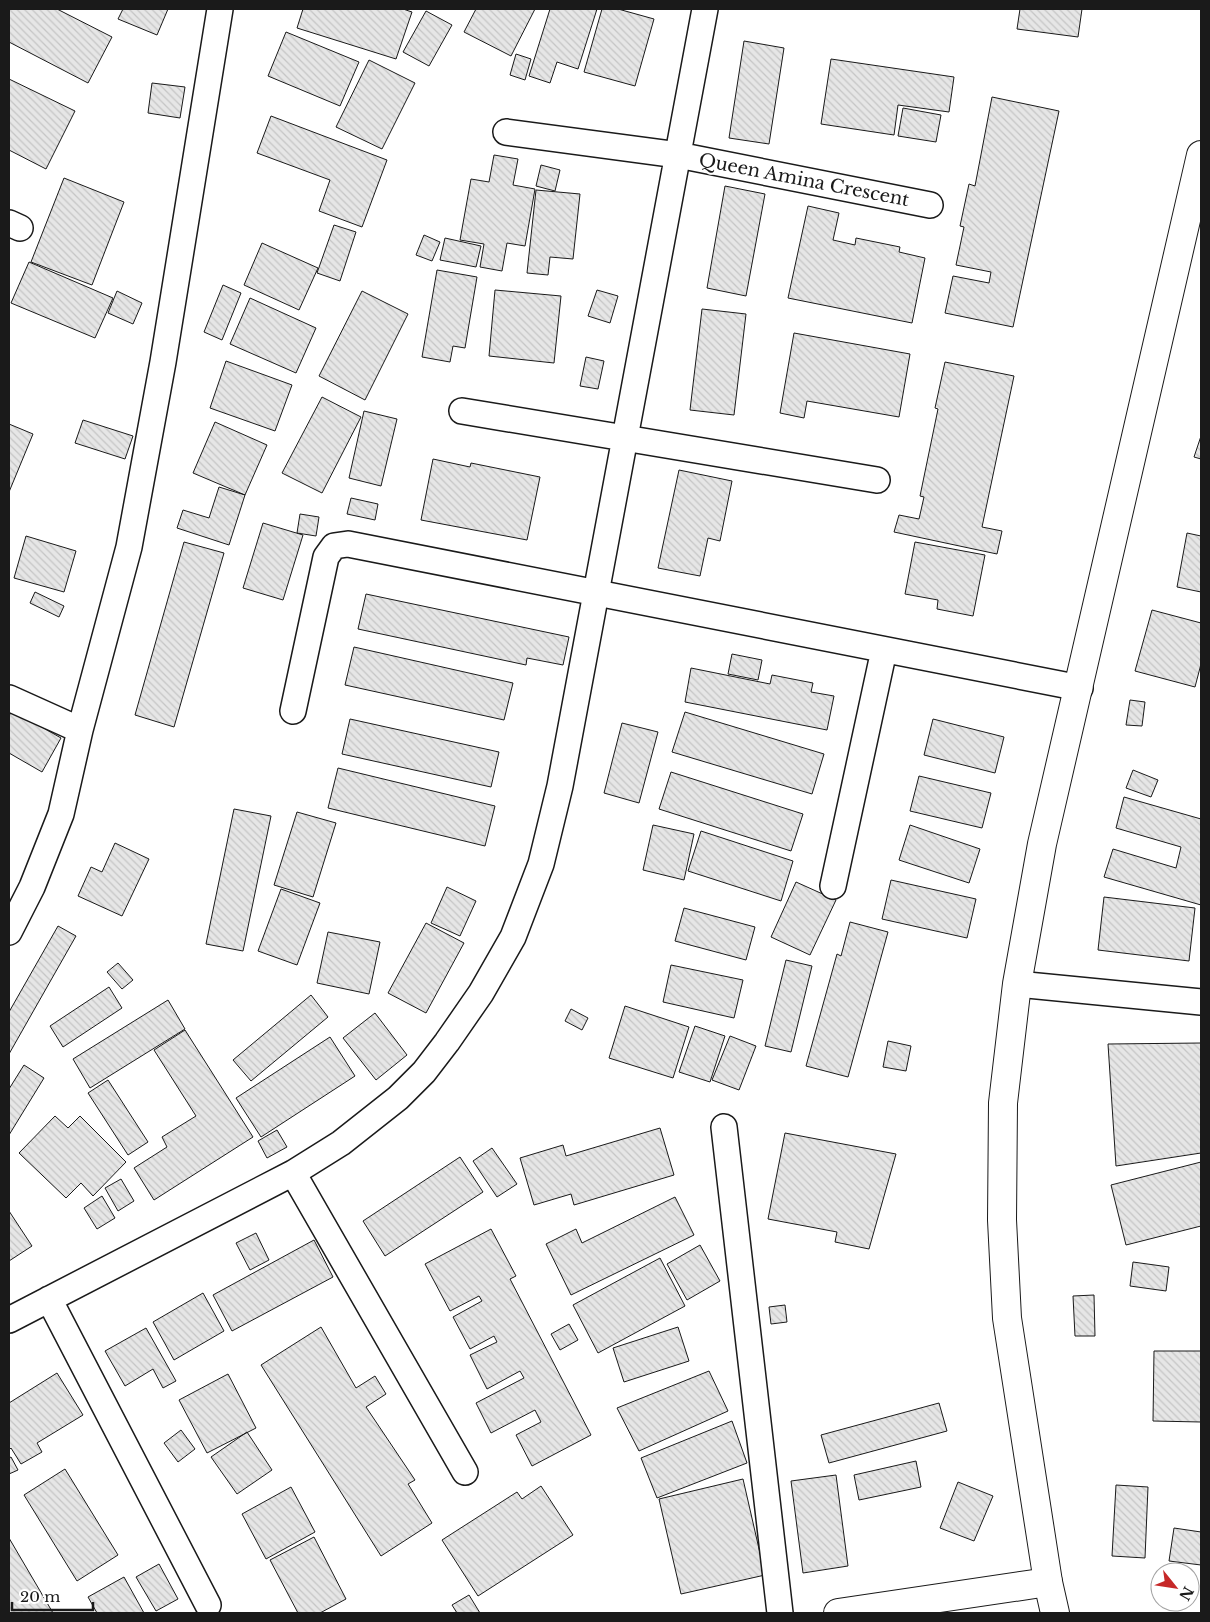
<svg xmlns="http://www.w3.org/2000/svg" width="1210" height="1622" font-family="'Libre Baskerville',serif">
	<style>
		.building { fill: url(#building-back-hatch); stroke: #1a1a1a }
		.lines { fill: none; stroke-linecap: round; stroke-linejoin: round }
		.minor-casing { stroke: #1a1a1a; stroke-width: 28 }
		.tertiary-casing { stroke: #1a1a1a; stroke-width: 30 }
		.secondary-casing { stroke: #1a1a1a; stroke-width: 30 }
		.minor { stroke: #fff; stroke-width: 25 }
		.tertiary { stroke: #fff; stroke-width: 28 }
		.secondary { stroke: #fff; stroke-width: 28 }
		.labels { text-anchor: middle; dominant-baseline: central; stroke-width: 4; stroke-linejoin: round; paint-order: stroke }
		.street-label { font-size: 18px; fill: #1a1a1a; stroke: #fff }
	</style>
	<defs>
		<pattern id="building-back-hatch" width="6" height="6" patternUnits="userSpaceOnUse" patternTransform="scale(1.25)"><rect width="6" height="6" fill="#e6e6e6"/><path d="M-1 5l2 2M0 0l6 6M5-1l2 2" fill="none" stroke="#c5c5c5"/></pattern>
	</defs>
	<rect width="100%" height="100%" fill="#fff"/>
	<!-- building -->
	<path class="building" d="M9 9H57L112 37 88 83 9 42Z
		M123 9H168L157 35 118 19Z
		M303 9H403L412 12 396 59 297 28Z
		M476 9H535L511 56 464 32Z
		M550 9H597L578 69 557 62 550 83 529 76Z
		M602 9H618L654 19 635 86 584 72Z
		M1020 9H1082L1078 37 1017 29Z
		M426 11 452 25 429 66 403 52Z
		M286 32 359 62 340 106 268 76Z
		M744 41 784 48 769 144 729 138Z
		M516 54 531 59 525 80 510 75Z
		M831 59 954 77 949 112 898 105 894 135 821 124Z
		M369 60 415 83 382 149 336 127Z
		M9 79 75 111 46 169 9 150Z
		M152 83 185 87 180 118 148 113Z
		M992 97 1059 111 1013 327 945 313 953 276 989 283 991 272 956 265 964 227 960 226 969 184 975 186Z
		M903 108 941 115 936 142 898 136Z
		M271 116 387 160 362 227 319 211 330 180 257 153Z
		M494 155 518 159 513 185 535 189 525 246 507 243 502 271 480 267 484 244 460 240 471 179 489 182Z
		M541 165 560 170 555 191 536 186Z
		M64 178 124 202 92 285 31 262Z
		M725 186 765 194 746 296 707 288Z
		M536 190 580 194 573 259 550 257 548 275 527 273Z
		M808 206 839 213 833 240 855 245 856 238 900 247 899 252 925 258 912 323 788 298Z
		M334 225 356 232 340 281 317 273Z
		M424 235 440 242 432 261 416 255Z
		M445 238 481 246 476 267 440 260Z
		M262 243 318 268 299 310 244 285Z
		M29 262 113 298 95 338 11 303Z
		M437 270 477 277 465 348 453 346 450 362 422 357Z
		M223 285 241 293 222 340 204 332Z
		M495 290 561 296 554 363 489 356Z
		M597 290 618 296 610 323 588 316Z
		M117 291 142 303 133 324 108 313Z
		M362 291 408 314 365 400 319 376Z
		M250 298 316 328 296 373 230 344Z
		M702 309 746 314 734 415 690 410Z
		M794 333 910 354 899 417 807 401 804 418 780 413Z
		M586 357 604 361 598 389 580 386Z
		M226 361 292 385 275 431 210 408Z
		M945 362 1014 376 982 527 1002 531 997 554 894 532 899 515 919 519 924 497 920 496 938 409 935 408Z
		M322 397 361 417 322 493 282 473Z
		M364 411 397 419 381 486 349 478Z
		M83 420 133 436 125 459 75 443Z
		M215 422 267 445 245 495 193 473Z
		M9 424 33 434 9 492Z
		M1201 436V459L1194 457Z
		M433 459 470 467 471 463 540 477 527 540 421 520Z
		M679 470 732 481 720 541 708 538 700 576 658 568Z
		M219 487 245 495 229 545 177 528 183 510 209 518Z
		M351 498 378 504 375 520 347 514Z
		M300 514 319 517 316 536 297 533Z
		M263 523 303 535 283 600 243 588Z
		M1187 533 1201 536V592L1177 587Z
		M26 536 76 551 64 592 14 578Z
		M184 542 224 553 174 727 135 715Z
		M915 542 985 555 973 616 937 609 938 600 905 594Z
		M35 592 64 606 59 617 30 603Z
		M366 594 569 637 563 665 527 658 526 665 358 629Z
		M1152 610 1201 623V664L1195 687 1135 671Z
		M354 647 513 683 504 720 345 685Z
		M732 654 762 660 758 680 728 674Z
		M691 668 770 684 772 675 813 683 811 692 834 696 827 730 685 702Z
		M1130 700 1145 702 1142 726 1126 725Z
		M12 710 61 738 42 772 9 753V716Z
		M685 712 824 754 812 794 672 752Z
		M350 719 499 752 491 787 342 754Z
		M933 719 1004 737 995 773 924 755Z
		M622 723 658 732 639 803 604 793Z
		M338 768 495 806 485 846 328 808Z
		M1133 770 1158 780 1151 797 1126 788Z
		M671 772 803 814 791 851 659 809Z
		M919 776 991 793 982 828 910 811Z
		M1124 797 1201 819V905L1104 877 1113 849 1176 868 1181 847 1116 828Z
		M234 809 271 816 243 951 206 944Z
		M297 812 336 823 313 897 274 885Z
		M653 825 694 834 684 880 643 870Z
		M910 825 980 849 969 883 899 860Z
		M701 831 793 861 781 901 688 871Z
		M115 843 149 859 122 916 78 896 91 867 102 872Z
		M891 880 976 899 967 938 882 919Z
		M796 882 836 900 810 955 771 937Z
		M447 887 476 901 460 936 431 923Z
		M281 889 320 903 297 965 258 951Z
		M1104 897 1195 908 1189 961 1098 950Z
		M684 908 755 927 746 960 675 941Z
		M850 922 888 932 848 1077 806 1066 837 954 841 956Z
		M426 923 464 943 426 1013 388 993Z
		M58 926 76 936 9 1054V1012Z
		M328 932 380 942 369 994 317 983Z
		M786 960 812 966 791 1052 765 1046Z
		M118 963 133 980 122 989 107 972Z
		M671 965 743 980 734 1018 663 1002Z
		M109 987 122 1008 63 1047 50 1026Z
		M311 995 328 1017 251 1081 233 1060Z
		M168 1000 185 1029 90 1088 73 1059Z
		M625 1006 689 1027 673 1078 609 1058Z
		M571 1009 588 1018 582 1030 565 1021Z
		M375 1013 407 1055 376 1080 343 1038Z
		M695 1026 725 1036 710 1082 679 1072Z
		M185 1030 253 1137 154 1200 134 1168 167 1147 162 1137 196 1116 154 1050Z
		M730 1036 756 1046 739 1090 712 1080Z
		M330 1037 355 1076 261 1137 236 1098Z
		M888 1041 911 1046 906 1071 883 1067Z
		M1201 1043V1153L1116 1166 1108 1044Z
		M24 1065 44 1078 9 1135V1089Z
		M108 1080 148 1142 128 1155 88 1093Z
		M55 1116 68 1128 80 1116 126 1162 93 1196 81 1183 66 1198 19 1153Z
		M660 1128 674 1175 574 1205 571 1194 534 1205 520 1158 563 1145 566 1156Z
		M277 1130 287 1147 267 1158 258 1141Z
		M785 1133 896 1154 869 1249 835 1242 837 1232 768 1219Z
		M492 1148 517 1184 497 1197 473 1161Z
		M460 1157 483 1192 385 1256 363 1221Z
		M1201 1162V1226L1126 1245 1111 1185Z
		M121 1179 134 1201 118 1211 105 1188Z
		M102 1196 115 1218 97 1229 84 1208Z
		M675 1197 694 1235 571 1295 546 1244 576 1229 582 1243Z
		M9 1211 32 1246 9 1261Z
		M491 1229 516 1276 510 1279 591 1435 532 1466 516 1435 541 1422 535 1410 491 1433 476 1403 524 1378 520 1371 487 1389 470 1355 497 1342 494 1336 470 1349 453 1317 482 1301 479 1296 450 1311 425 1264Z
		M256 1233 269 1260 250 1270 236 1243Z
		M314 1240 333 1277 232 1331 213 1295Z
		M700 1245 720 1281 687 1300 667 1264Z
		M660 1258 685 1306 598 1353 573 1305Z
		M1133 1262 1169 1267 1166 1291 1130 1286Z
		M203 1293 224 1331 174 1360 153 1322Z
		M1094 1295 1095 1336H1075L1073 1296Z
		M785 1305 787 1322 771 1324 769 1307Z
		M569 1324 578 1340 560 1350 551 1334Z
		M321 1327 356 1388 375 1376 386 1394 366 1407 415 1480 408 1484 432 1523 381 1556 261 1365Z
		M678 1327 689 1361 624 1382 613 1348Z
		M146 1328 176 1381 163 1388 153 1369 125 1386 105 1351Z
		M1154 1351H1201V1422L1153 1421Z
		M709 1371 728 1411 639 1451 617 1408Z
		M57 1373 83 1415 37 1443 42 1452 21 1464 11 1448 9 1450V1403Z
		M228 1374 256 1428 207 1453 179 1400Z
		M939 1403 947 1431 829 1463 821 1435Z
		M732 1421 747 1463 657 1498 641 1458Z
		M181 1430 195 1449 178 1462 164 1443Z
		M247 1432 272 1470 237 1494 211 1457Z
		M11 1457 18 1470 9 1474V1458Z
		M916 1461 921 1487 859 1500 854 1475Z
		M65 1469 118 1555 77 1581 24 1495Z
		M836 1475 848 1566 803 1573 791 1481Z
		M743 1479 765 1575 681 1594 659 1499Z
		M958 1482 993 1496 974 1541 940 1528Z
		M1116 1485 1148 1487 1145 1558 1112 1556Z
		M541 1486 573 1535 478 1596 442 1540 517 1492 522 1499Z
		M291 1487 315 1532 266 1559 242 1514Z
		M1174 1528 1201 1532V1565L1169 1561Z
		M314 1537 346 1599 320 1613H298L270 1560Z
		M9 1538 53 1613H9Z
		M159 1564 178 1599 156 1611 136 1577Z
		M124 1577 144 1613H97L88 1597Z
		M469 1595 480 1613H457L452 1605Z"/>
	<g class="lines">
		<defs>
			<path id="minor" d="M506 132 678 155 930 205
				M9 223 20 228
				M462 411 877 480
				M9 698 80 730
				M293 711 326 557 334 546 348 544 1080 688
				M833 886 884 650
				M9 932 32 887 61 814 80 730 129 547 163 362 220 9
				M1017 984 1201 1002
				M724 1127 780 1613
				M293 1173 465 1472
				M49 1299 208 1605
				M9 1320 293 1173 341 1143 398 1098 424 1072 447 1042 481 993 513 937 541 864 560 786 705 9"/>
			<path id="tertiary" d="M838 1613 1048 1582"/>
			<path id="secondary" d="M1055 1613 1048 1582 1007 1318 1002 1220 1003 1103 1017 984 1042 844 1201 155"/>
		</defs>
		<!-- minor casing -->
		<use href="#minor" class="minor-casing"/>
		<!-- tertiary casing -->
		<use href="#tertiary" class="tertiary-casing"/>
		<!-- secondary casing -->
		<use href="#secondary" class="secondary-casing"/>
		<!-- minor -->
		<use href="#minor" class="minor"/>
		<!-- tertiary -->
		<use href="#tertiary" class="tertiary"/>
		<!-- secondary -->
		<use href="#secondary" class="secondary"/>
	</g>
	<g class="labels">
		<!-- street labels -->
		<g class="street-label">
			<text transform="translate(804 180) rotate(11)">Queen Amina Crescent</text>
		</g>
	</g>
	<!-- border -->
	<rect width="1210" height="1622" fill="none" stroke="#1a1a1a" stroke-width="20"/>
	<!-- north arrow -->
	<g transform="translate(1175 1587) rotate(120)"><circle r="24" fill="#ffffff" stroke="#a3a3a3"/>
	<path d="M0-4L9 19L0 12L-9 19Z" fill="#c62828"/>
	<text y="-8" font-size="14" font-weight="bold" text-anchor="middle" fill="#1a1a1a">N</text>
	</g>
	<!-- scale -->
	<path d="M12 1602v8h81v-8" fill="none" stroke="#1a1a1a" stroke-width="2.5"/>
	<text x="20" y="1602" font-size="15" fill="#1a1a1a" stroke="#ffffff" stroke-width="4" paint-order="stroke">20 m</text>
</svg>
